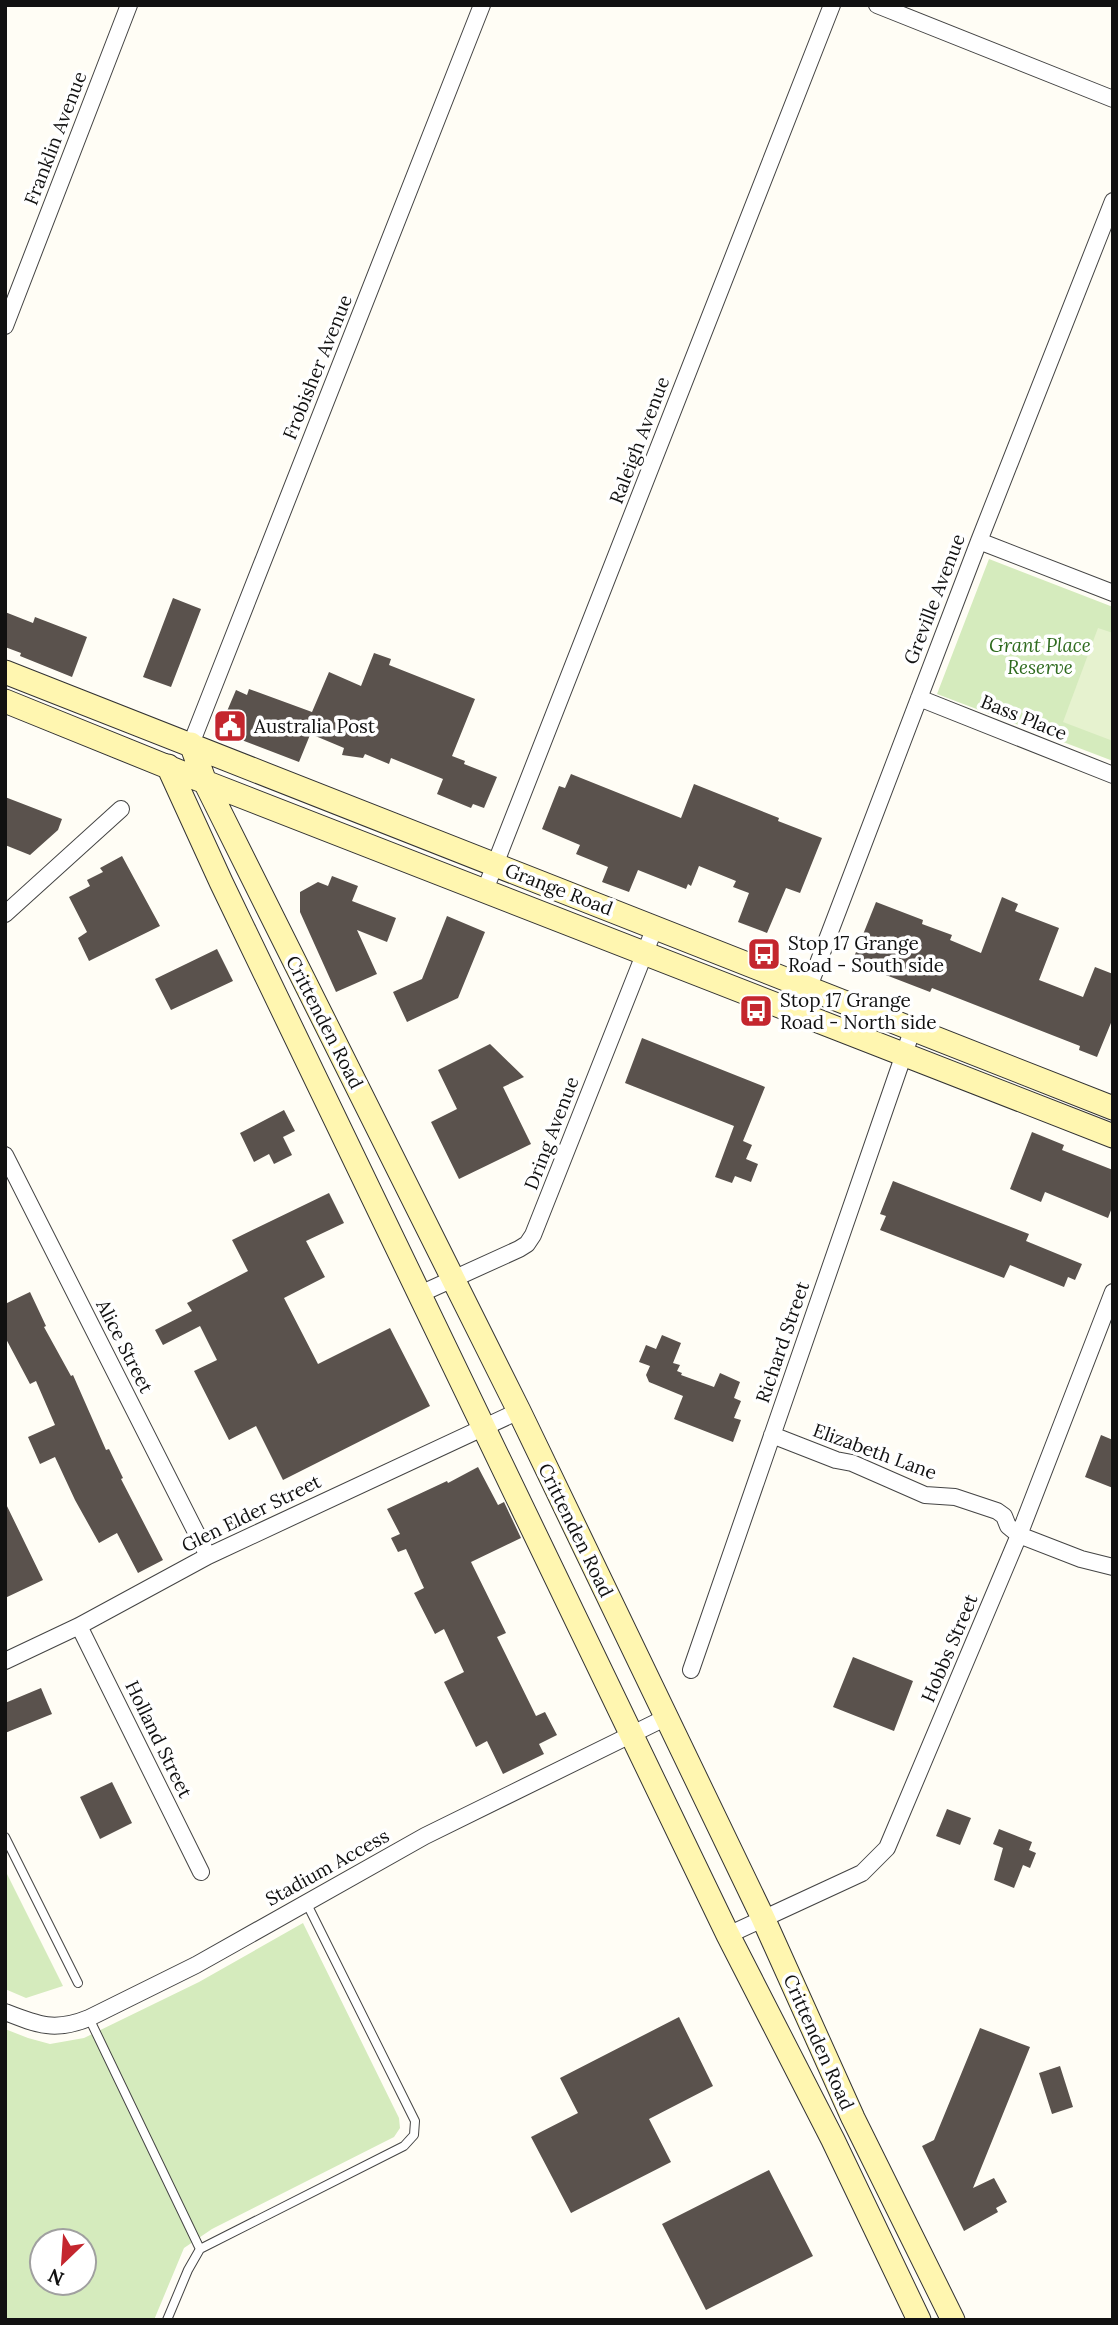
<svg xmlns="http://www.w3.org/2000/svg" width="1118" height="2325" font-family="Lora,serif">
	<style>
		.green { fill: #d5ebbd; fill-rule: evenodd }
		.pitch { fill: #e6f2cf }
		.building { fill: #5a524d }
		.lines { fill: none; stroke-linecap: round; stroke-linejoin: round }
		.service-casing { stroke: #444; stroke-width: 10 }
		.minor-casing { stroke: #444; stroke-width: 18 }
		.secondary-casing { stroke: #333; stroke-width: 25 }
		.service { stroke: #fff; stroke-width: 8 }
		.minor { stroke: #fff; stroke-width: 16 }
		.secondary { stroke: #fff6b0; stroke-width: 23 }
		.labels { text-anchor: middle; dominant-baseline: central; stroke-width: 7; stroke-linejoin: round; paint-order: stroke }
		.street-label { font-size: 19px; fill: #111; stroke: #fff }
		.park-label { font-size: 19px; font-style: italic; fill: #2f6b1f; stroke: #fff }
		.poi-label { font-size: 19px; fill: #111; stroke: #fff; text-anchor: start }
	</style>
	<rect width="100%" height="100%" fill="#fffdf5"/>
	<!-- green -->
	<path class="green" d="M989 559 1113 607V761L937 694Z
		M5 1870 63 1986 26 1998 5 1989Z
		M303 1923 399 2118 400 2128 394 2137 212 2229 184 2248 154 2320H5V2029L28 2038 50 2044 84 2038 199 1982ZM42 2241H84V2283H42Z"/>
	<!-- pitch -->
	<path class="pitch" d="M1098 628 1113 633V741L1063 722Z"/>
	<!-- building -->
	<path class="building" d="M173 598 201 609 171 687 143 677Z
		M5 612 33 623 35 617 87 637 72 677 20 656 21 653 5 647Z
		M374 653 391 659 389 665 475 699 452 756 465 761 464 764 497 777 484 808 473 804 471 808 437 794 443 779 391 758 389 764 365 754 363 758 342 755 344 748 313 735H310L299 762 231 736 222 723 236 690 247 695 249 689 312 712 329 672 361 686Z
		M571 774 681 818 694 784 779 818 778 821 822 838 800 893 786 888 767 933 738 922 749 893 733 887 736 881 699 866 691 886 688 884 686 889 638 870 629 892 602 882 608 867 576 854 580 845 542 829 559 786 565 788Z
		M5 797 62 819 58 830 30 855 5 845Z
		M122 856 160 926 89 961 78 938 87 932 69 897 90 886 87 880 103 872 100 868Z
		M332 876 358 886 352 901 396 918 387 942 357 930 377 974 336 992 300 912V892L318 882 328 886Z
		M1002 897 1018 904 1015 911 1059 928 1039 980 1083 997 1095 967 1113 974V1018L1097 1057 1079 1050 1080 1046 932 988 930 992 852 962 876 902 923 920 922 924 952 935 950 940 981 953Z
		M447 916 485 932 458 998 407 1022 393 992 422 979Z
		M217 949 233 981 171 1010 155 979Z
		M642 1038 765 1087 743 1141 752 1145 746 1159 758 1164 751 1182 735 1176 732 1183 715 1177 734 1126 625 1083Z
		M490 1044 524 1077 503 1087 531 1144 459 1179 431 1122 457 1109 438 1070Z
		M284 1110 295 1131 283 1137 292 1155 274 1164 269 1154 254 1162 240 1133Z
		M1032 1132 1064 1145 1062 1150 1113 1170V1205L1108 1218 1045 1192 1041 1202 1010 1189Z
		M893 1181 1029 1234 1026 1241 1082 1264 1075 1280 1068 1277 1064 1287 1010 1265 1004 1278 880 1230 886 1216 880 1214Z
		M329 1193 344 1223 306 1241 325 1277 284 1298 318 1364 390 1328 430 1406 283 1480 256 1426 229 1440 194 1371 217 1360 200 1326 163 1345 155 1330 192 1311 187 1303 248 1271 232 1240Z
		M30 1292 46 1326 44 1327 71 1376 73 1375 106 1450 109 1449 123 1478 121 1479 163 1560 138 1573 117 1533 99 1543 75 1500 55 1457 40 1464 28 1437 55 1425 36 1381 30 1384 5 1337V1304Z
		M662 1335 681 1343 673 1363 680 1365 677 1371 682 1373 681 1375 714 1387 720 1373 740 1382 734 1398 741 1401 734 1418 741 1420 733 1442 674 1419 683 1396 649 1382 646 1375 650 1366 639 1362 646 1345 656 1349Z
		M1101 1435 1113 1440V1488L1085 1477Z
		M478 1467 498 1505 504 1502 521 1538 471 1562 506 1633 497 1637 536 1716 545 1712 557 1735 539 1744 544 1754 503 1774 487 1741 476 1747 444 1682 464 1672 444 1629 435 1634 414 1593 424 1588 406 1549 398 1552 391 1538 400 1534 387 1509 447 1481 448 1483Z
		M5 1502 43 1580 5 1598Z
		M853 1657 913 1681 894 1731 833 1707Z
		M41 1688 52 1714 5 1733V1703Z
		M112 1782 132 1823 100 1839 80 1797Z
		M947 1809 971 1818 960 1845 936 1836Z
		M999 1829 1032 1842 1029 1850 1036 1853 1030 1868 1023 1865 1014 1888 994 1880 1003 1848 993 1844Z
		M679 2017 713 2086 649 2119 671 2162 571 2213 531 2137 578 2113 560 2078Z
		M980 2028 1030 2047 973 2188 994 2178 1007 2202 996 2208 998 2212 964 2231 922 2146 934 2140Z
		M1060 2066 1073 2107 1052 2114 1039 2073Z
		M769 2170 813 2256 706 2310 662 2224Z"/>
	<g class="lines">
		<defs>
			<path id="service" d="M5 1837 78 1983
				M89 2018 200 2249
				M167 2320 188 2270 200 2249 404 2146 414 2135 415 2121 306 1902"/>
			<path id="minor" d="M877 5 1113 99
				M5 326 129 5
				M979 541 1113 593
				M919 698 1113 775
				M191 744 482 5
				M485 890 832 5
				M5 914 121 809
				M799 1013 979 541 1113 201
				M5 1155 208 1556
				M420 1294 519 1249 527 1244 533 1235 655 927
				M772 1435 836 1460 852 1463 925 1495 955 1497 997 1511 1004 1516 1008 1526 1019 1535 1081 1559 1113 1567
				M79 1626 201 1872
				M5 1661 79 1626 208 1556 519 1411
				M691 1670 913 1028
				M728 1935 862 1873 887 1848 1019 1535 1113 1292
				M5 2012C38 2025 55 2032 89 2018L196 1965 425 1836 667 1717"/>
			<path id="secondary" d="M5 672 1113 1108
				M5 701 205 782 1113 1136
				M191 744 205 782 519 1411 763 1918 853 2118 953 2320
				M168 766 221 882 728 1935 833 2140 919 2320"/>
		</defs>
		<!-- service casing -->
		<use href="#service" class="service-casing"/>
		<!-- minor casing -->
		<use href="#minor" class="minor-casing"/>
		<!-- secondary casing -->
		<use href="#secondary" class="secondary-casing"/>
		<!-- service -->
		<use href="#service" class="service"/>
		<!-- minor -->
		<use href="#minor" class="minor"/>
		<!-- secondary -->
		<use href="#secondary" class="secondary"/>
	</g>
	<!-- icons -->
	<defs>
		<symbol id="civic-square" viewBox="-11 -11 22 22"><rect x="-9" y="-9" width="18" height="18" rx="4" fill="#c4262e" stroke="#fff"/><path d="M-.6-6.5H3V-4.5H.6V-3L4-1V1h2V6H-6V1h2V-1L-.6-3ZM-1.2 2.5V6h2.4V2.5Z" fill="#fff"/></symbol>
		<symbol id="bus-square" viewBox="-11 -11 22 22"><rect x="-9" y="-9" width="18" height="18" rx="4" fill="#c4262e" stroke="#fff"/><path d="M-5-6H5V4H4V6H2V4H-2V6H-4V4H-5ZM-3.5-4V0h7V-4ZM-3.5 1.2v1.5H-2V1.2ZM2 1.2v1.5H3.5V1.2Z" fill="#fff"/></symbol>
	</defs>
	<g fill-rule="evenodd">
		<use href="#civic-square" x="211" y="707" width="38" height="38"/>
		<use href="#bus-square" x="745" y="935" width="38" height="38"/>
		<use href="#bus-square" x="737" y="992" width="38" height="38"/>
	</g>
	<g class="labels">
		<!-- street labels -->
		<g class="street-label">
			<text transform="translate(55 138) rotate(-69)">Franklin Avenue</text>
			<text transform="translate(317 367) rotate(-68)">Frobisher Avenue</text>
			<text transform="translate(639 440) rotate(-69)">Raleigh Avenue</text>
			<text transform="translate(934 599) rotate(-69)">Greville Avenue</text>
			<text transform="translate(1024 717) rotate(22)">Bass Place</text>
			<text transform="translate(559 889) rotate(21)">Grange Road</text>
			<text transform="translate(325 1022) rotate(63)">Crittenden Road</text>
			<text transform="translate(551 1133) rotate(-69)">Dring Avenue</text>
			<text transform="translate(782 1342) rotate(-71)">Richard Street</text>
			<text transform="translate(125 1346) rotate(63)">Alice Street</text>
			<text transform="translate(875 1451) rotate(20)">Elizabeth Lane</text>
			<text transform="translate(251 1513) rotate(-26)">Glen Elder Street</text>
			<text transform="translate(576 1530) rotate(64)">Crittenden Road</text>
			<text transform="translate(949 1648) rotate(-67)">Hobbs Street</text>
			<text transform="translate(159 1739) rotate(64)">Holland Street</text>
			<text transform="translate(327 1867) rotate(-29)">Stadium Access</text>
			<text transform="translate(819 2042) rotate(66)">Crittenden Road</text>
		</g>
		<!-- park labels -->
		<g class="park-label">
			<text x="1040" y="645">Grant Place<tspan x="1040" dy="22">Reserve</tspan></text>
		</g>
		<!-- poi labels -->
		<g class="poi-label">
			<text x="254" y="726">Australia Post</text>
			<text x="788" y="943">Stop 17 Grange<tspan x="788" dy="22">Road - South side</tspan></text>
			<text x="780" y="1000">Stop 17 Grange<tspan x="780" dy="22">Road - North side</tspan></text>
		</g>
	</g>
	<!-- border -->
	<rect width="1118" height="2325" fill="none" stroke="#111111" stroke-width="14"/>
	<!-- north arrow -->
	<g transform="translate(63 2262) rotate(205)"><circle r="33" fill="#ffffff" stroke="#a0a0a0" stroke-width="2"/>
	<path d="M0-5L12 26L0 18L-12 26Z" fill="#c4262e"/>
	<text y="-10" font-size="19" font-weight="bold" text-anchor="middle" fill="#111111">N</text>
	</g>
</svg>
